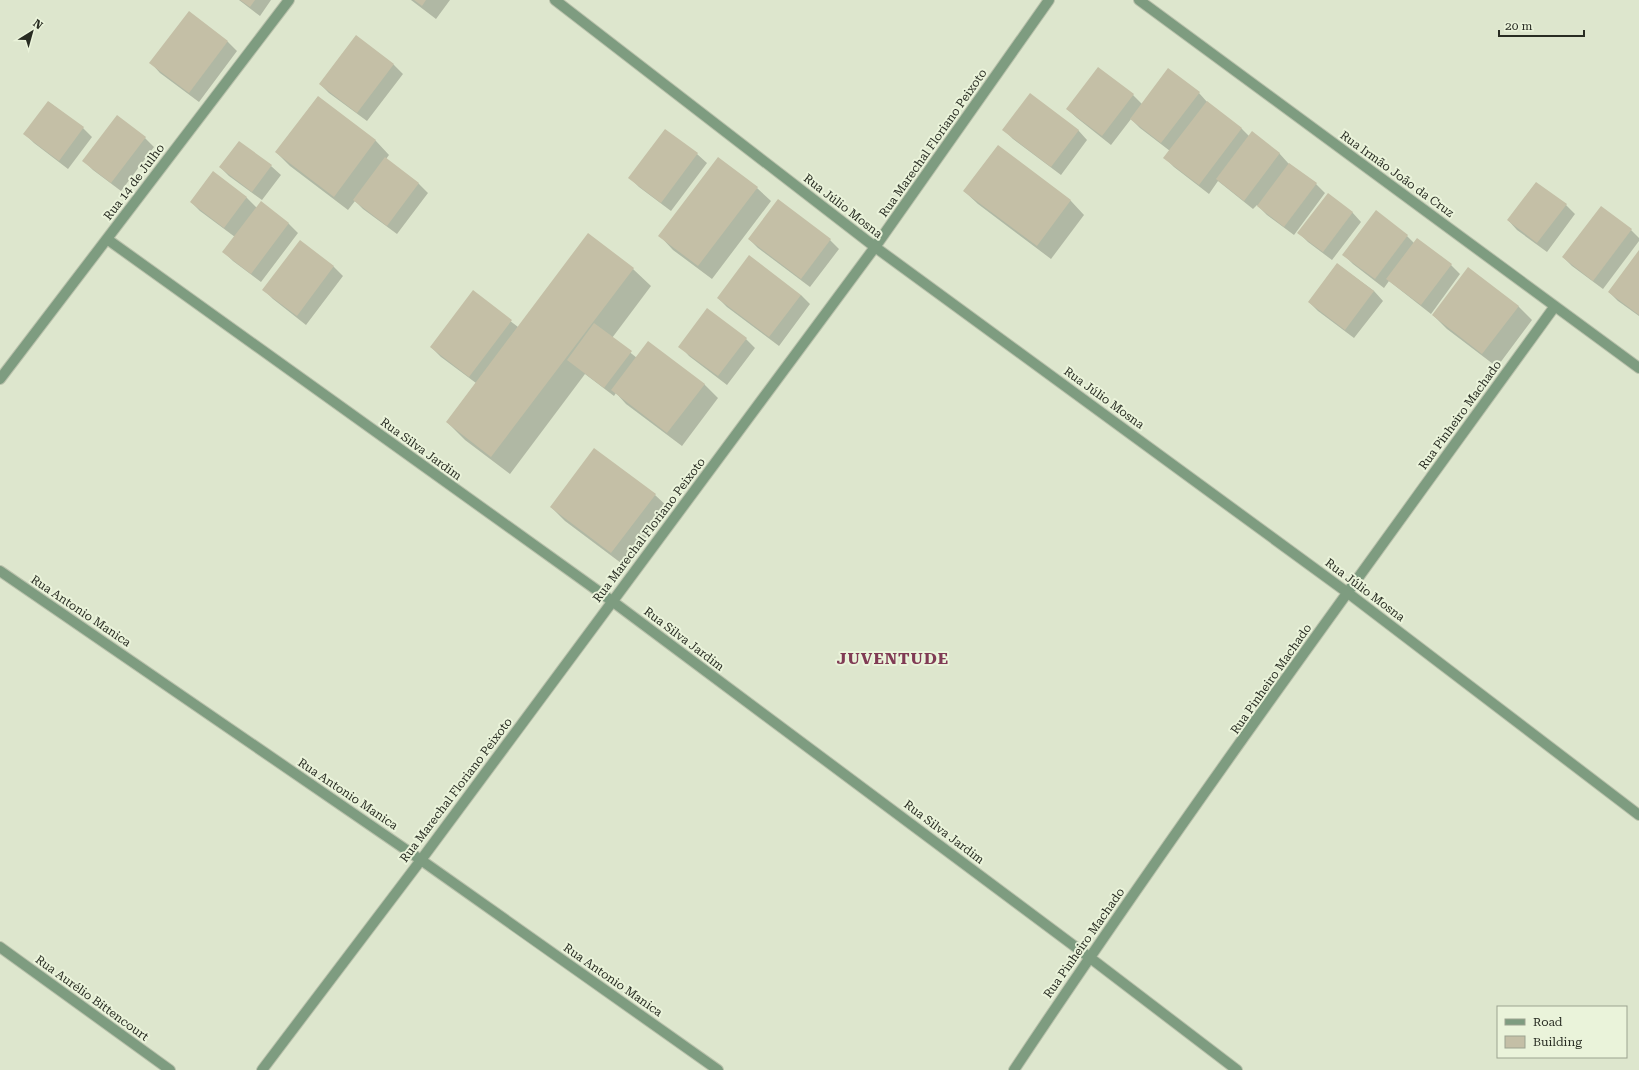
<svg xmlns="http://www.w3.org/2000/svg" width="1639" height="1070" font-family="'Roboto Serif',serif">
	<style>
		.shadow { fill: #0003 }
		.building { fill: #c4bfa6 }
		.lines { fill: none; stroke-linecap: round; stroke-linejoin: round }
		.minor-casing { stroke: #b9c1ab; stroke-width: 12 }
		.tertiary-casing { stroke: #b9c1ab; stroke-width: 12 }
		.minor { stroke: #7e9c80; stroke-width: 10 }
		.tertiary { stroke: #7e9c80; stroke-width: 10 }
		.labels { text-anchor: middle; dominant-baseline: central; stroke-width: 4; stroke-linejoin: round; paint-order: stroke }
		.street-label { font-size: 12px; fill: #282c22; stroke: #eaf3da }
		.district-label { font-size: 16px; font-weight: bold; letter-spacing: 1px; fill: #803b54; stroke: #eaf3da }
	</style>
	<rect width="100%" height="100%" fill="#dde6cd"/>
	<!-- shadow -->
	<path class="shadow" d="M239 0H271L260 16Z
		M411 0H450L436 19Z
		M189 13 228 42 237 51 199 102 160 73 151 63Z
		M356 36 394 65 403 74 367 121 329 93 320 84Z
		M1199 93 1208 103 1242 129 1249 136 1279 153 1288 163 1316 184 1325 193 1294 235 1267 215 1257 205 1253 209 1218 181 1209 194 1174 167 1165 158 1170 151 1140 128 1131 119 1111 145 1077 118 1067 109 1133 95 1142 104Z
		M318 97 376 141 389 155 386 159 419 184 428 193 397 234 363 209 355 201 348 210 290 166 276 152Z
		M49 102 83 128 92 137 68 169 34 143 25 134Z
		M665 130 697 154 707 163 671 211 639 187 630 178Z
		M1004 130H1078L1087 140 1061 175 1013 139Z
		M145 138 154 147 121 191 93 170 84 161Z
		M239 142 271 166 281 175 262 200 229 176 220 167Z
		M998 146 1071 201 1084 215 1051 259 978 204 964 191Z
		M213 172 247 198 257 208 261 203 289 224 298 233 261 282 233 261 224 252 235 237 200 211 191 202Z
		M1536 183 1566 205 1575 214 1547 252 1517 230 1508 220Z
		M757 188 771 201 712 279 673 250 660 236Z
		M1352 212 1361 222 1332 260 1308 242 1299 233Z
		M1631 230 1639 238V241L1603 289 1572 266 1563 257Z
		M1407 236 1414 243 1417 239 1451 265 1460 274 1431 314 1389 281 1384 288 1353 264 1344 255Z
		M749 239 830 240 839 249 810 287 758 248Z
		M300 242 334 267 343 276 306 325 273 299 264 290Z
		M1639 252V316L1618 301 1609 292Z
		M1337 264 1374 291 1383 301 1354 338 1318 311 1309 302Z
		M633 269 651 286 612 338 637 358 704 384 718 398 682 446 626 404 616 393 614 396 585 374 510 474 465 440 447 422 476 383 441 357 431 347 473 292 518 327Z
		M801 295 810 304 779 346 727 307 718 298Z
		M1518 306 1532 320 1497 367 1447 329 1433 315Z
		M746 339 755 348 727 385 689 356 680 346Z
		M655 495 669 508 625 566 565 521 551 507Z"/>
	<!-- building -->
	<path class="building" d="M240 0H255L250 7Z
		M414 0H426L422 6Z
		M189 11 228 41 189 93 149 63Z
		M356 35 394 64 357 113 319 84Z
		M1098 67 1134 94 1102 136 1066 109Z
		M1168 68 1200 92 1161 143 1130 119Z
		M1030 93 1079 130 1051 167 1002 130Z
		M318 96 376 140 334 197 275 152Z
		M48 101 84 127 59 161 23 134Z
		M1207 101 1242 128 1199 185 1163 158Z
		M117 115 146 137 111 183 82 161Z
		M665 129 698 153 661 203 628 178Z
		M1252 131 1280 153 1244 201 1216 179Z
		M239 141 272 165 252 192 219 167Z
		M998 145 1071 200 1037 246 963 191Z
		M385 157 419 183 387 226 353 200Z
		M718 157 758 187 698 266 658 236Z
		M1289 163 1317 183 1284 227 1257 206Z
		M213 171 247 197 224 228 190 202Z
		M1536 182 1567 204 1537 243 1507 220Z
		M1328 193 1353 212 1323 252 1297 233Z
		M778 199 831 239 801 279 748 239Z
		M261 201 289 223 251 274 222 252Z
		M1601 206 1632 229 1593 281 1562 257Z
		M1376 210 1408 235 1375 279 1342 255Z
		M588 233 634 268 491 457 446 422Z
		M1417 238 1452 264 1421 305 1386 279Z
		M300 240 334 266 297 316 262 290Z
		M1639 250V315L1608 292Z
		M749 255 801 295 769 337 717 298Z
		M1337 263 1374 291 1345 330 1308 302Z
		M1468 267 1519 306 1482 354 1432 315Z
		M473 290 512 320 469 377 430 347Z
		M707 308 747 338 718 376 678 347Z
		M594 323 632 351 604 388 567 360Z
		M648 341 705 384 667 433 611 390Z
		M594 448 656 494 611 553 550 507Z"/>
	<g class="lines">
		<defs>
			<path id="minor" d="M555 0 875 247 1348 593 1639 815
				M1139 0 1639 368
				M107 239 612 601 1089 957 1237 1070
				M0 379 289 0
				M0 571 421 860 718 1070
				M262 1070 421 860 875 247 1049 0
				M1014 1070C1187 810 1372 559 1555 306"/>
			<path id="tertiary" d="M0 947 170 1070"/>
		</defs>
		<!-- minor casing -->
		<use href="#minor" class="minor-casing"/>
		<!-- tertiary casing -->
		<use href="#tertiary" class="tertiary-casing"/>
		<!-- minor -->
		<use href="#minor" class="minor"/>
		<!-- tertiary -->
		<use href="#tertiary" class="tertiary"/>
	</g>
	<g class="labels">
		<!-- street labels -->
		<g class="street-label">
			<text transform="translate(933 143) rotate(-55)">Rua Marechal Floriano Peixoto</text>
			<text transform="translate(1397 174) rotate(36)">Rua Irmão João da Cruz</text>
			<text transform="translate(134 182) rotate(-53)">Rua 14 de Julho</text>
			<text transform="translate(843 206) rotate(38)">Rua Júlio Mosna</text>
			<text transform="translate(1104 398) rotate(36)">Rua Júlio Mosna</text>
			<text transform="translate(1460 415) rotate(-54)">Rua Pinheiro Machado</text>
			<text transform="translate(421 449) rotate(36)">Rua Silva Jardim</text>
			<text transform="translate(649 530) rotate(-53)">Rua Marechal Floriano Peixoto</text>
			<text transform="translate(1365 590) rotate(37)">Rua Júlio Mosna</text>
			<text transform="translate(81 611) rotate(34)">Rua Antonio Manica</text>
			<text transform="translate(684 639) rotate(37)">Rua Silva Jardim</text>
			<text transform="translate(1271 679) rotate(-55)">Rua Pinheiro Machado</text>
			<text transform="translate(456 790) rotate(-53)">Rua Marechal Floriano Peixoto</text>
			<text transform="translate(348 794) rotate(34)">Rua Antonio Manica</text>
			<text transform="translate(944 832) rotate(37)">Rua Silva Jardim</text>
			<text transform="translate(1084 943) rotate(-55)">Rua Pinheiro Machado</text>
			<text transform="translate(613 980) rotate(35)">Rua Antonio Manica</text>
			<text transform="translate(92 998) rotate(36)">Rua Aurélio Bittencourt</text>
		</g>
		<!-- district labels -->
		<g class="district-label">
			<text x="893" y="658">JUVENTUDE</text>
		</g>
	</g>
	<!-- legend -->
	<rect x="1497" y="1006" width="130" height="52" fill="#eaf3da" stroke="#9ca390"/>
	<rect x="1505" y="1019" width="20" height="6" fill="#7e9c80" stroke="#9ca390"/>
	<text x="1533" y="1026" font-size="12" fill="#282c22">Road</text>
	<rect x="1505" y="1036" width="20" height="12" fill="#c4bfa6" stroke="#9ca390"/>
	<text x="1533" y="1046" font-size="12" fill="#282c22">Building</text>
	<!-- north arrow -->
	<g transform="translate(32 32) rotate(37)" stroke="#eaf3da" stroke-width="3" paint-order="stroke">
	<path d="M0-3L7 15L0 10L-7 15Z" fill="#282c22"/>
	<text y="-6" font-size="11" font-weight="bold" text-anchor="middle" fill="#282c22">N</text>
	</g>
	<!-- scale -->
	<path d="M1499 30v6h85v-6" fill="none" stroke="#282c22" stroke-width="2"/>
	<text x="1505" y="30" font-size="12" fill="#282c22" stroke="#eaf3da" stroke-width="3" paint-order="stroke">20 m</text>
</svg>
